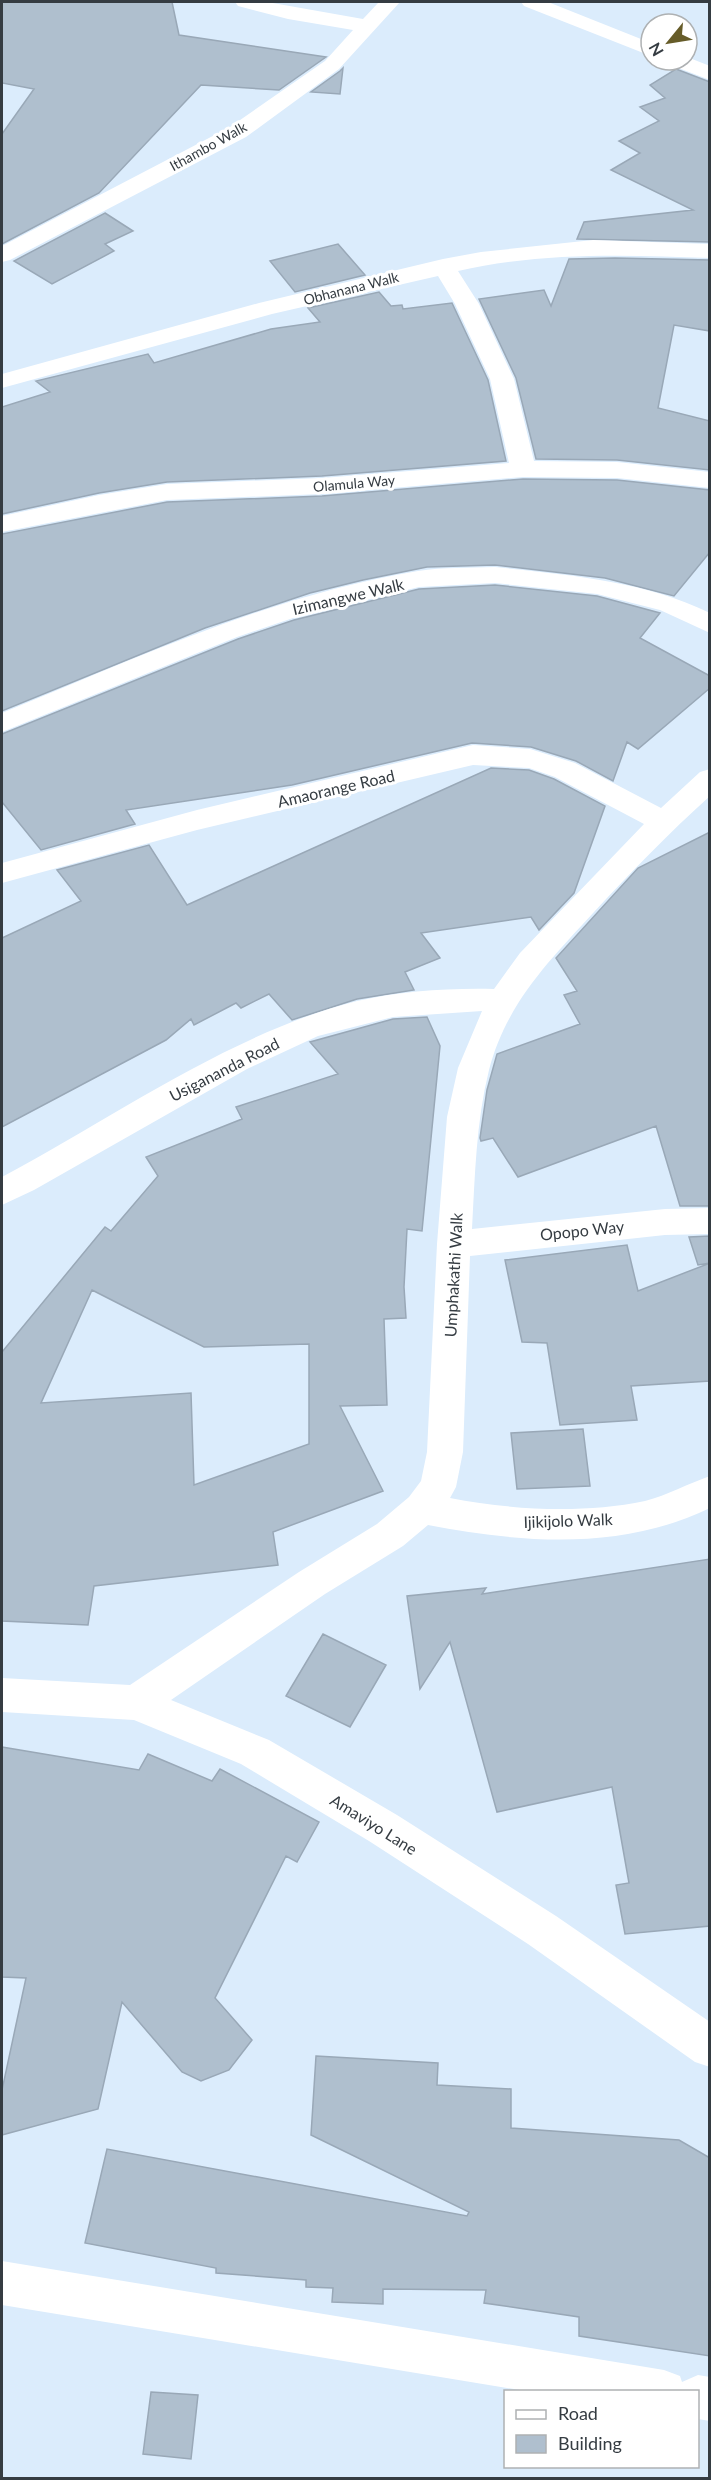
<svg xmlns="http://www.w3.org/2000/svg" width="711" height="2480" font-family="Lato,sans-serif">
	<style>
		.building { fill: #afbfce; stroke: #99a8b7; stroke-width: 1.5; fill-rule: evenodd }
		.lines { fill: none; stroke-linecap: round; stroke-linejoin: round }
		.minor { fill: #fff; fill-rule: evenodd }
		.labels { text-anchor: middle; dominant-baseline: central; stroke-width: 6; stroke-linejoin: round; paint-order: stroke }
		.far-street-label { font-size: 14px; fill: #353c42; stroke: #fff }
		.street-label { font-size: 16px; fill: #353c42; stroke: #fff }
	</style>
	<rect width="100%" height="100%" fill="#dbecfc"/>
	<!-- building -->
	<path class="building" d="M2 2H172L179 35 326 57 279 90 201 85 99 193 2 244V134L34 89 2 83Z
		M343 68 340 94 311 92 340 71Z
		M676 69 710 82V242L577 239 584 222 693 210 611 170 640 153 619 141 659 121 640 107 665 98 650 85Z
		M105 213 133 231 105 244 114 251 52 284 14 261Z
		M338 244 365 275 295 292 270 261Z
		M615 258 710 260V331L674 325 658 408 710 421V470L617 460 536 459 516 378 479 299 544 290 551 306 569 259Z
		M379 292 391 306 402 305 403 309 452 303 488 380 506 461 322 476 167 482 99 493 2 514V407L50 392 36 381 148 354 154 363 271 329 320 322 308 308Z
		M523 479 617 480 710 490V552L674 596 605 578 495 565 427 567 363 580 310 593 205 628 2 711V534L167 502 322 496Z
		M495 585 597 596 660 613 640 638 710 676V688L638 749 627 742 613 781 576 761 531 747 472 743 292 785 126 810 135 824 41 850 2 802V734L238 639 294 620 419 589Z
		M491 768 529 770 554 779 605 806 574 893 539 930 531 917 421 933 440 958 405 972 414 990 357 999 292 1020 269 994 241 1008 236 1003 194 1025 191 1019 166 1040 2 1127V938L81 901 57 870 149 845 187 905Z
		M710 832V1206H680L656 1126 518 1177 493 1138 481 1141 480 1138 487 1090 497 1054 580 1024 564 995 577 991 556 958 638 868Z
		M427 1017 440 1046 422 1231 407 1229 404 1287 406 1318 384 1319 387 1405 340 1406 383 1491 273 1532 278 1565 94 1586 88 1625 2 1621V1352L105 1227 111 1231 158 1176 146 1157 242 1119 236 1107 338 1074 310 1042 393 1019ZM92 1290 204 1347 309 1344V1444L194 1485 191 1393 41 1403Z
		M710 1236V1263L698 1265 689 1237Z
		M627 1245 638 1291 710 1263V1381L631 1386 637 1420 560 1425 547 1343 522 1342 505 1260Z
		M583 1429 590 1486 517 1489 511 1433Z
		M710 1559V1926L625 1934 616 1885 629 1883 612 1787 497 1812 450 1642 420 1689 407 1596 486 1588 482 1594Z
		M323 1634 386 1665 350 1727 286 1696Z
		M2 1747 139 1770 148 1754 212 1781 220 1769 319 1822 297 1862 286 1856 215 1998 252 2040 229 2070 201 2081 182 2072 122 2002 98 2109 2 2135V2090L26 1978 2 1977Z
		M316 2056 438 2063 437 2085 511 2089V2128L679 2140 710 2158V2356L579 2336V2317L484 2303 486 2290 383 2289V2304L332 2302 333 2288 306 2287V2280L216 2273V2268L85 2243 107 2149 467 2216 469 2212 311 2135Z
		M151 2392 198 2395 191 2459 143 2454Z"/>
	<g class="lines">
		<!-- minor -->
		<path class="minor" d="M235 2H267L363 19 379 2H400L339 69 246 137 10 260 2 262V246L230 127 325 61 353 30 288 19 238 6Z
			M521 2H548L651 43V56L524 6Z
			M687 57 710 66V80L668 64 664 60H687Z
			M593 240 710 244V258C625 255 541 252 458 271L479 304 514 379 534 461 617 462 710 472V488L617 478 523 477 322 494 167 500 2 532V516L99 495 167 484 322 478 509 463 490 379 455 304 438 276 272 314 2 388V374L259 303 443 259 481 252Z
			M495 567C569 575 642 580 710 613V633L660 610 597 594 495 583 419 587 293 618 237 637 2 732V713C137 658 272 595 418 571 443 567 470 568 495 567Z
			M473 745 530 749 575 763 661 808 700 772 710 769V796C669 833 631 872 594 912 549 961 506 1004 489 1070 476 1122 475 1176 472 1229L665 1209 710 1208V1234L665 1235 470 1256 463 1452 456 1487 450 1498C513 1510 582 1514 645 1501 668 1495 687 1484 710 1476V1508C622 1551 521 1543 428 1525L403 1546 325 1594 171 1700 269 1740 397 1815 556 1916 710 2022V2067L695 2062 528 1944 369 1841 241 1764 134 1720 2 1712V1678L130 1685 299 1572 377 1524 409 1497 421 1481 427 1452 437 1244 447 1117 458 1068 482 1011 393 1017 318 1036 247 1069 34 1190 2 1205V1177C114 1117 233 1032 357 1001 402 991 448 988 494 989L520 953 644 824 555 777 529 768 473 765 197 830 2 883V863L197 810Z
			M2 2261 664 2370 680 2376 682 2382 698 2375 710 2377V2421L698 2419V2392H532L2 2305Z"/>
	</g>
	<g class="labels">
		<!-- far-street labels -->
		<g class="far-street-label">
			<text transform="translate(208 146) rotate(-29)">Ithambo Walk</text>
			<text transform="translate(351 288) rotate(-14)">Obhanana Walk</text>
			<text transform="translate(354 483) rotate(-5)">Olamula Way</text>
		</g>
		<!-- street labels -->
		<g class="street-label">
			<text transform="translate(348 596) rotate(-13)">Izimangwe Walk</text>
			<text transform="translate(336 788) rotate(-13)">Amaorange Road</text>
			<text transform="translate(224 1069) rotate(-27)">Usigananda Road</text>
			<text transform="translate(582 1230) rotate(-6)">Opopo Way</text>
			<text transform="translate(453 1275) rotate(-87)">Umphakathi Walk</text>
			<text transform="translate(568 1520) rotate(-2)">Ijikijolo Walk</text>
			<text transform="translate(374 1824) rotate(32)">Amaviyo Lane</text>
		</g>
	</g>
	<!-- border -->
	<rect width="711" height="2480" fill="none" stroke="#353c42" stroke-width="6"/>
	<!-- legend -->
	<rect x="504" y="2390" width="195" height="78" fill="#ffffff" stroke="#aeb1b3" stroke-width="1.5"/>
	<rect x="516" y="2410" width="30" height="9" fill="#ffffff" stroke="#aeb1b3" stroke-width="1.5"/>
	<text x="558" y="2420" font-size="18" fill="#353c42">Road</text>
	<rect x="516" y="2435" width="30" height="18" fill="#afbfce" stroke="#aeb1b3" stroke-width="1.5"/>
	<text x="558" y="2450" font-size="18" fill="#353c42">Building</text>
	<!-- north arrow -->
	<g transform="translate(669 42) rotate(240)"><circle r="28" fill="#ffffff" stroke="#aeb1b3" stroke-width="1.5"/>
	<path d="M0-4.5L10 22L0 15L-10 22Z" fill="#665c29"/>
	<text y="-9" font-size="16" font-weight="bold" text-anchor="middle" fill="#353c42">N</text>
	</g>
</svg>
